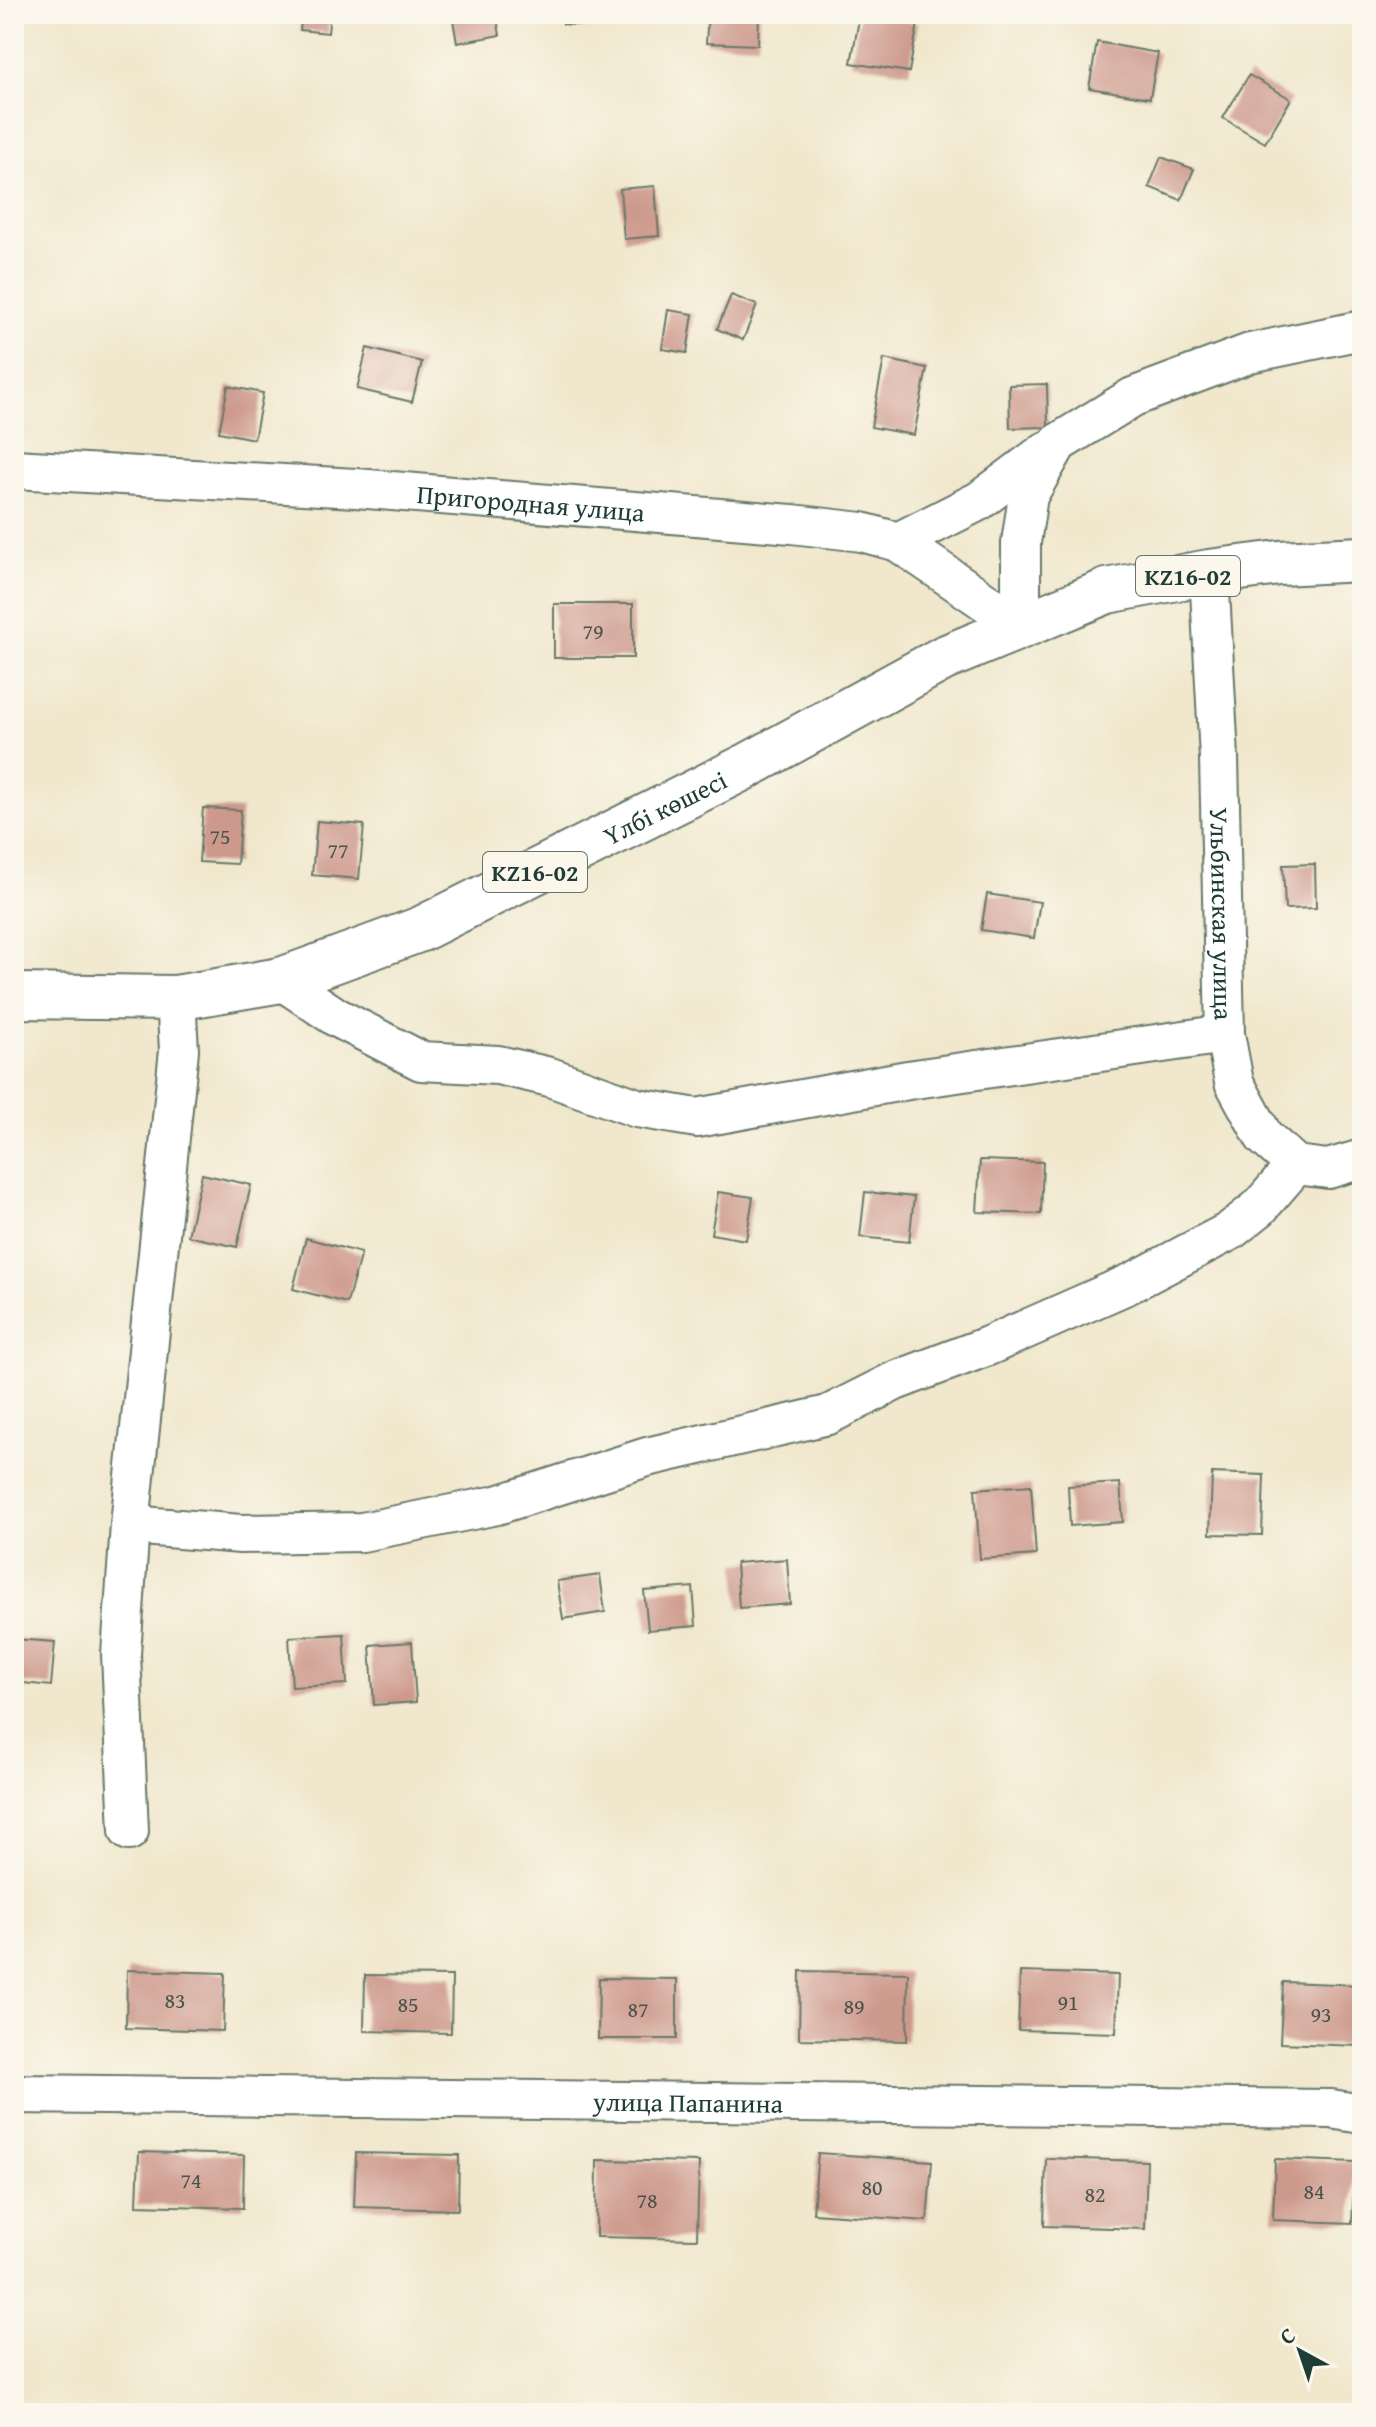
<svg xmlns="http://www.w3.org/2000/svg" width="1376" height="2427" font-family="'Gentium Book Plus',serif">
	<style>
		.building { fill: #cd998c }
		.lines { fill: none; stroke-linecap: round; stroke-linejoin: round }
		.minor-casing { stroke: #687869; stroke-width: 42 }
		.major-casing { stroke: #687869; stroke-width: 48 }
		.minor { stroke: #fff; stroke-width: 38 }
		.major { stroke: #fff; stroke-width: 44 }
		.labels { text-anchor: middle; dominant-baseline: central; stroke-width: 7; stroke-linejoin: round; paint-order: stroke }
		.number-label { font-size: 22px; fill: #4a544a }
		.shield { fill: #fbf7ec; stroke: #61756b; stroke-width: 2 }
		.shield-label { font-size: 24px; font-weight: bold; fill: #1f3d34 }
		.street-label { font-size: 26px; fill: #1f3d34; stroke: #fbf7ec }
	</style>
	<rect width="100%" height="100%" fill="#fbf7ec"/>
	<filter id="ink" filterUnits="userSpaceOnUse"><feTurbulence type="fractalNoise" baseFrequency=".0125" numOctaves="2"/><feDisplacementMap in="SourceGraphic" scale="16" xChannelSelector="R" yChannelSelector="G"/><feConvolveMatrix kernelMatrix="1 2 1 2 8 2 1 2 1" color-interpolation-filters="sRGB"/></filter>
	<filter id="wash" filterUnits="userSpaceOnUse"><feTurbulence type="fractalNoise" baseFrequency=".006" numOctaves="4" result="noise"/><feDisplacementMap in="SourceGraphic" scale="32" xChannelSelector="R" yChannelSelector="G"/><feGaussianBlur stdDeviation="1.8" result="paint"/><feColorMatrix in="noise" values="0 0 0 0 0 0 0 0 0 0 0 0 0 0 0 0 0 1.4 0 .05"/><feComposite in="paint" operator="in"/></filter>
	<g filter="url(#wash)">
		<rect width="100%" height="100%" fill="#f0e7cc"/>
		<g id="blocks">
			<!-- building -->
			<path class="building" d="M302 14H330L328 33 300 30Z
				M452 14H496L500 35 457 43Z
				M563 14H601V27L563 24Z
				M708 14H759L758 45 706 43Z
				M860 14 918 23 909 72 851 63Z
				M1097 42 1158 53 1150 98 1089 88Z
				M1249 75 1291 99 1265 143 1223 118Z
				M1161 157 1194 169 1181 200 1149 187Z
				M655 186 659 236 624 239 620 189Z
				M731 295 757 305 743 340 717 329Z
				M668 310 693 314 687 353 662 349Z
				M367 348 422 362 412 402 357 389Z
				M884 359 927 368 914 435 871 427Z
				M1047 384 1048 427 1010 428 1009 385Z
				M228 386 263 393 254 439 219 432Z
				M1359 430H1362V475H1358Z
				M554 604H633V658H554Z
				M203 808 241 810 237 864 199 862Z
				M317 821 364 825 359 879 312 875Z
				M1315 864 1316 908 1285 909 1283 865Z
				M987 894 1040 902 1034 938 981 930Z
				M980 1160 1043 1162 1041 1214 977 1212Z
				M202 1174 251 1185 237 1247 188 1236Z
				M718 1192 753 1197 746 1240 711 1234Z
				M865 1192 914 1197 909 1242 860 1237Z
				M306 1238 361 1253 347 1303 293 1289Z
				M1212 1473 1264 1475 1262 1535 1210 1534Z
				M1120 1483 1123 1522 1070 1526 1068 1486Z
				M1031 1485 1036 1555 980 1559 975 1489Z
				M787 1559 790 1604 739 1608 736 1563Z
				M600 1575 605 1612 563 1619 557 1581Z
				M693 1587 696 1626 648 1630 644 1591Z
				M344 1634 347 1684 292 1687 289 1637Z
				M14 1639 55 1642 51 1686 14 1682Z
				M412 1642 416 1702 374 1705 370 1645Z
				M127 1970 225 1973 223 2031 126 2028Z
				M800 1971 908 1973 907 2041 799 2039Z
				M1020 1972 1118 1975 1116 2033 1018 2030Z
				M365 1975 452 1976 451 2033 364 2031Z
				M599 1978 677 1979V2039H598Z
				M1283 1982 1362 1985 1359 2046 1280 2043Z
				M139 2152 244 2155 243 2208 137 2205Z
				M356 2153 459 2155 458 2210 354 2207Z
				M818 2153 932 2161 927 2221 813 2213Z
				M1046 2158 1147 2161 1145 2229 1044 2226Z
				M1275 2159 1355 2162 1352 2223 1273 2220Z
				M597 2160 699 2162 697 2239 596 2237Z"/>
		</g>
	</g>
	<g filter="url(#ink)">
		<use href="#blocks" fill-opacity="0" stroke="#687869" stroke-width="2"/>
		<g class="lines">
			<defs>
				<g id="minor">
					<path id="s1" d="M14 469 356 488 792 524 862 532 898 542 1021 626"/>
					<path d="M898 542 979 501 1046 451"/>
					<path id="s2" d="M1209 572 1219 758 1225 1034 1234 1082 1264 1137 1296 1165 1328 1169 1362 1159"/>
					<path d="M1021 626V543L1028 496 1058 443 1133 397 1250 353 1362 330"/>
					<path d="M281 980 336 1017 421 1061 498 1065 550 1077 637 1108 697 1118 908 1080 1225 1034"/>
					<path d="M130 1525 241 1534 362 1532 497 1505 647 1457 828 1415 895 1381 988 1346 1131 1283 1230 1231 1259 1208 1296 1165"/>
					<path d="M129 1831 121 1654 130 1525 179 1050 176 998"/>
					<path id="s3" d="M14 2094 1331 2109 1362 2114"/>
				</g>
				<g id="major">
					<path id="s4" d="M14 996 176 998 281 980 421 929 747 766 944 658 1107 591 1209 572 1279 563 1362 559"/>
				</g>
			</defs>
			<!-- minor casing -->
			<use href="#minor" class="minor-casing"/>
			<!-- major casing -->
			<use href="#major" class="major-casing"/>
			<!-- minor -->
			<use href="#minor" class="minor"/>
			<!-- major -->
			<use href="#major" class="major"/>
		</g>
	</g>
	<g class="labels">
		<!-- number labels -->
		<g class="number-label">
			<text x="593" y="631">79</text>
			<text x="220" y="836">75</text>
			<text x="338" y="850">77</text>
			<text x="175" y="2000">83</text>
			<text x="1068" y="2002">91</text>
			<text x="408" y="2004">85</text>
			<text x="854" y="2006">89</text>
			<text x="638" y="2009">87</text>
			<text x="1321" y="2014">93</text>
			<text x="191" y="2180">74</text>
			<text x="872" y="2187">80</text>
			<text x="1314" y="2191">84</text>
			<text x="1095" y="2194">82</text>
			<text x="647" y="2200">78</text>
		</g>
		<!-- shield labels -->
		<g class="shield">
			<rect x="1136" y="556" width="104" height="40" rx="6"/>
			<rect x="483" y="852" width="104" height="40" rx="6"/>
		</g>
		<g class="shield-label">
			<text x="1188" y="576">KZ16-02</text>
			<text x="535" y="872">KZ16-02</text>
		</g>
		<!-- street labels -->
		<g class="street-label">
			<text stroke="none"><textPath href="#s1" startOffset="518">Пригородная улица</textPath></text>
			<text stroke="none"><textPath href="#s4" startOffset="690">Үлбі көшесі</textPath></text>
			<text stroke="none"><textPath href="#s2" startOffset="342">Ульбинская улица</textPath></text>
			<text stroke="none"><textPath href="#s3" startOffset="674">улица Папанина</textPath></text>
		</g>
	</g>
	<!-- margin -->
	<rect width="1376" height="2427" fill="none" stroke="#fbf7ec" stroke-width="48"/>
	<!-- north arrow -->
	<g transform="translate(1300 2351) rotate(320)" stroke="#fbf7ec" stroke-width="6" paint-order="stroke">
	<path d="M0-6L14 30L0 20L-14 30Z" fill="#1f3d34"/>
	<text y="-12" font-size="22" font-weight="bold" text-anchor="middle" fill="#1f3d34">С</text>
	</g>
</svg>
